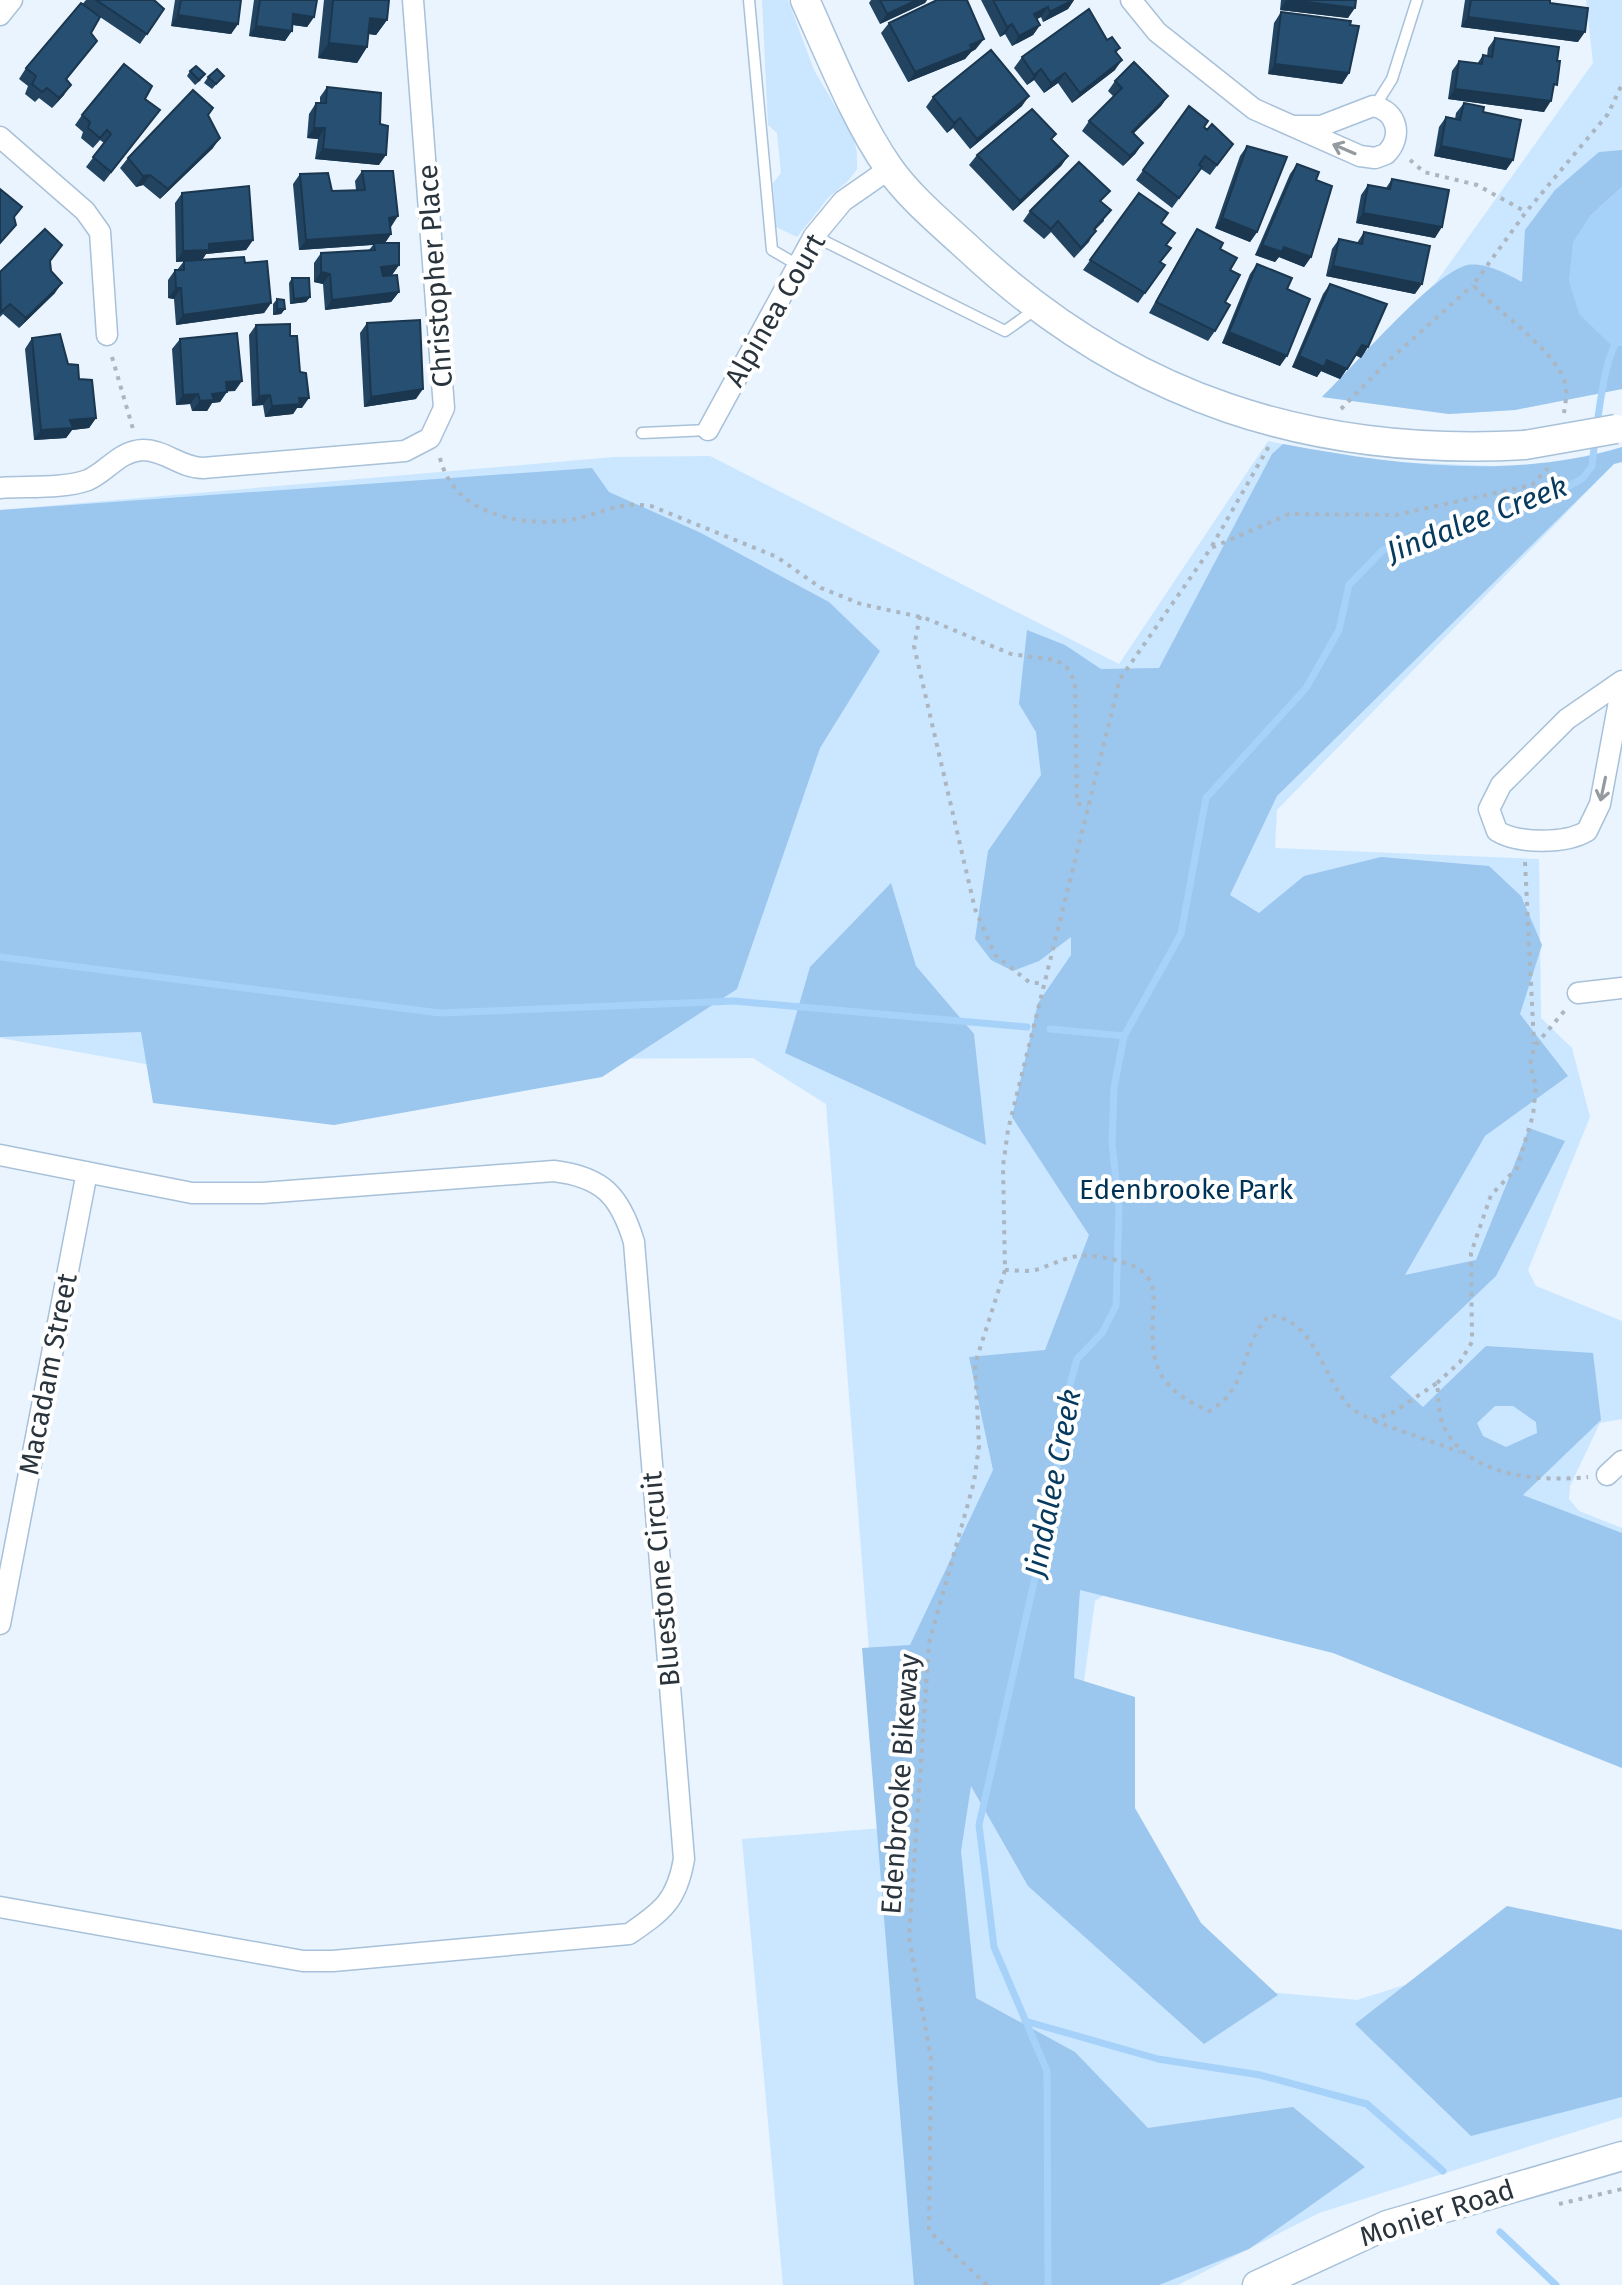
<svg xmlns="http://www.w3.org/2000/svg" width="1622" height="2285" font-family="'Fira Sans',sans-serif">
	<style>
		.green { fill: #cbe6ff }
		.forest { fill: #9bc6ee; fill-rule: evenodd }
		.water { fill: #a6d2fa }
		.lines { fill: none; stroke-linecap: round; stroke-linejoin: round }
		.stream { stroke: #a6d2fa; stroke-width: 7 }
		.lane-casing { stroke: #a8c1d9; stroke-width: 13 }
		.street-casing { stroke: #a8c1d9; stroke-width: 23 }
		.secondary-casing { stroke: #a8c1d9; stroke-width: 31 }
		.path { stroke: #abb6c0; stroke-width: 4; stroke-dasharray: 4 6; stroke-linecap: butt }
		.lane { stroke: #fff; stroke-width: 10 }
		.street { stroke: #fff; stroke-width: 20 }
		.secondary { stroke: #fff; stroke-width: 28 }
		.secondary-bridge-casing { stroke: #a8c1d9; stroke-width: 31; stroke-linecap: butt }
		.secondary-bridge { stroke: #fff; stroke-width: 28 }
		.wall { fill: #224461 }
		.shaded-wall { fill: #1b374f }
		.building { fill: #274f71; stroke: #1b374f; stroke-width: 2 }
		.oneway { stroke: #949a9e }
		.labels { text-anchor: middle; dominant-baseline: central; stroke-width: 8; stroke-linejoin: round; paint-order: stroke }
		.street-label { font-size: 28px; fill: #29343d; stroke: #fff }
		.park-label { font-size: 28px; fill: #003256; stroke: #fff }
		.water-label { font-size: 30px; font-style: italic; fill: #063a5f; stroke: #fff }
	</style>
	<rect width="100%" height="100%" fill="#e9f4fe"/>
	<!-- green -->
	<path class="green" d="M762 0H788L814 70 854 138 857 153V169L849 180 828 198 797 237 776 227 773 183 781 173 777 133 768 125Z
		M1586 0H1622V389L1515 410 1449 414 1322 397 1437 281 1593 63Z
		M1268 441 1372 461 1515 467 1614 464 1277 810 1275 848 1539 859 1541 1018 1572 1048 1590 1117 1528 1270 1536 1286 1622 1321V1419L1600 1423 1570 1486 1569 1499 1579 1511 1622 1528V1737L1151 1564 1095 1601 1083 1688 1098 1811 1255 1991 1357 2000 1430 1977 1622 1930V2117L1319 2213 1178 2285H783L742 1839 883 1828 826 1104 753 1058 539 1059 179 1070 0 1038V510L614 457 710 456 1119 664Z"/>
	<!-- forest -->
	<path class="forest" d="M1622 150V187L1590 216 1612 346H1622V389L1515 410 1449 414 1322 397C1353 367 1428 279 1464 266 1482 260 1507 274 1522 282L1525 230 1555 190 1599 152Z
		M1283 444C1396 465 1511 480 1622 447V462L1614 464 1277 796 1230 895 1259 913 1304 876 1381 857 1489 866 1521 896 1542 945 1520 1014 1568 1076 1485 1136 1405 1275 1476 1260 1529 1128 1565 1141 1496 1276 1390 1377 1423 1407 1486 1346 1593 1353 1601 1420 1523 1495 1622 1533V1768L1333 1653 1080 1590 1074 1678 1135 1697V1808L1201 1923 1278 1995 1204 2044 1028 1886 971 1786 961 1851 976 1998 1075 2052 1148 2128 1293 2107 1365 2167 1249 2249 1159 2285H914L862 1648 910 1645 993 1470 969 1357 1045 1350 1089 1235 1012 1117 1038 1003 1071 955V937L1039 961 1013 971 991 960 975 939 988 851 1041 775 1036 732 1019 704 1027 630 1065 645 1101 669 1159 668 1272 454ZM1495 1406H1513L1536 1422 1537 1433 1506 1447 1483 1436 1477 1423Z
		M592 468 609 492 701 533 829 602 880 651 820 748 737 989 602 1077 334 1125 153 1103 141 1032 0 1037V510Z
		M891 883 916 966 974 1034 986 1145 785 1053 810 967Z
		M1507 1906 1622 1930V2097L1471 2136 1355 2024Z"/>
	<!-- water -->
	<path class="water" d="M1622 187V346H1612L1579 314 1569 281 1573 242 1590 216Z"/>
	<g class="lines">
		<!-- stream -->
		<path class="stream" d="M1597 424C1602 391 1605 359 1622 330
			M0 957 440 1013 734 1001 1027 1027
			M1050 1029 1124 1036
			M1025 2021 1158 2059 1260 2075 1367 2104 1443 2171
			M1500 2232 1556 2285
			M1048 2285 1047 2071 994 1947 979 1825 1054 1494 1066 1399 1077 1359 1102 1333 1116 1306 1119 1208 1112 1143 1114 1088 1124 1036 1181 934 1206 798 1306 688 1339 630 1349 585 1383 550 1494 519 1550 497 1583 478 1592 466 1595 440"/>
		<defs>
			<path id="lane" d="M749 0 772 250 796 264
				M1375 106 1392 79 1417 0
				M814 236 1005 331 1036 309
				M642 433 708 430"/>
			<path id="street" d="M1131 0 1157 32 1254 109 1360 156 1375 158 1386 154C1403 137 1398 111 1373 106L1321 126H1293
				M0 15 12 0
				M0 137 85 211 100 232 107 335
				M708 430 814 236 843 201 889 169
				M0 488C27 486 63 489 88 480 108 471 119 451 143 450 165 450 181 468 203 468L405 451 430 438 444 408 413 0
				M1622 681 1567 719 1501 785 1489 809 1497 831C1518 844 1566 844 1587 831L1600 804 1622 685
				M1578 993 1622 988
				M0 1155 192 1193H262L554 1171C603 1177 620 1196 634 1242L684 1859C677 1900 663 1911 629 1934L333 1961H303L0 1907
				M1607 1475 1622 1461
				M0 1624 87 1172"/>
			<path id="secondary" d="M805 0C829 53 856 121 889 168 910 198 943 225 970 250 1128 398 1311 457 1525 445
				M1257 2285 1387 2225 1622 2156"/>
		</defs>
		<!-- lane casing -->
		<use href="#lane" class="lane-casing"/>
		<!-- street casing -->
		<use href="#street" class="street-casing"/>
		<!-- secondary casing -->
		<use href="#secondary" class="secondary-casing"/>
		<!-- path -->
		<path class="path" d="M1410 160 1424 172 1477 185 1526 212
			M112 357 133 429
			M1341 409 1386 363 1473 285
			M1564 413C1565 405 1567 395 1566 388 1563 355 1496 311 1473 285L1526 212 1608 114 1622 84
			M440 458C453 511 511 525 560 521 594 519 613 500 651 506L777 557 821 588 861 604 925 618 1011 654 1055 660 1066 666 1075 682 1077 804H1088
			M1212 546 1269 446
			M920 616 914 646 975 909 995 955 1029 982 1044 984
			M1525 862 1534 1044
			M1005 1270C1014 1270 1026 1272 1035 1270 1055 1264 1072 1253 1094 1256 1182 1268 1143 1303 1155 1358 1161 1387 1185 1400 1209 1411 1251 1388 1239 1344 1270 1315 1316 1321 1322 1377 1350 1407 1355 1412 1365 1416 1372 1420L1392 1413 1437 1383C1439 1397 1438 1415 1444 1427 1468 1477 1539 1482 1588 1477
			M1437 1383 1460 1362 1472 1342 1471 1253 1491 1195 1517 1168 1533 1115 1536 1086 1530 1065 1534 1047 1566 1009
			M1374 1421 1460 1452
			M1559 2204 1622 2189
			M987 2285 929 2231 931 2058 909 1938 929 1643 974 1482 979 1446 975 1364 1005 1270 1003 1166 1008 1130 1120 679 1211 548 1289 514 1396 515 1532 485 1548 468"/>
		<!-- lane -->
		<use href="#lane" class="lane"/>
		<!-- street -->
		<use href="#street" class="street"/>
		<!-- secondary -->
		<use href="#secondary" class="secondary"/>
		<defs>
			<path id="secondary-bridge" d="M1525 445 1616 429"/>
		</defs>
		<!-- secondary-bridge casing -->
		<use href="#secondary-bridge" class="secondary-bridge-casing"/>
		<!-- secondary-bridge -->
		<use href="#secondary-bridge" class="secondary-bridge"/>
	</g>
	<!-- wall -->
	<path class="wall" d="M86 0H154L164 9 140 44 100 17 91 33 97 41 66 80 64 95 52 108 39 98 35 102 25 94 28 86 19 79 26 68Z
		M175 0H241L238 24 231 34 171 26Z
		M254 0H317L314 17 307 27 293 25 285 41 249 36Z
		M324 0H389L387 20 376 35 369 34 367 47 357 63 318 58Z
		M871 0H927L925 3 880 24 869 3Z
		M981 0H1074L1068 9 1043 22 1041 17 1037 19 1040 25 1033 35 1012 46 1005 34 1000 37Z
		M1281 0H1356L1348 18 1280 10Z
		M1465 0H1550V3L1578 42 1461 27Z
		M1281 12 1349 73 1342 84 1268 74 1274 23Z
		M889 23 976 49 971 52 965 59 908 82 881 33Z
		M1495 38 1552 91 1544 112 1448 99 1452 71 1459 61 1477 64 1483 55 1487 56 1488 48Z
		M1107 40 1120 48 1116 53 1115 70 1072 103 1058 83 1044 93 1034 80 1027 85 1014 68 1022 57Z
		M190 71 201 80 195 85 187 76Z
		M224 76 212 89 204 83 208 77Z
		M1115 81 1168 96 1161 106 1133 134 1136 153 1123 166 1082 131 1089 121 1114 97 1108 91Z
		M327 87 379 165 315 159 318 139 307 138 309 114 316 103H320V97Z
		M933 97 1022 106 970 149 953 128 947 133 926 107Z
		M145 99 160 110 104 182 86 167 104 143 100 140 93 148 81 138 83 132 75 125 82 115Z
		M1464 103 1483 112 1513 160 1506 170 1434 156 1439 127 1446 117 1455 119 1456 113Z
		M1189 106 1204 127 1233 144 1210 175 1201 169 1172 208 1136 180Z
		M208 115 213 148 160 199 143 185 136 187 120 168 128 158Z
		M1052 139 1068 156 1061 166 1013 211 969 165 977 155Z
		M1247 146 1257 232 1250 242 1215 228 1240 156Z
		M1297 164 1316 180 1311 257 1304 267 1279 257 1275 262 1255 255 1290 174Z
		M362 171 391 227H390L391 234 385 243 399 265 392 275 385 276 399 292 391 302 325 310 323 284 314 282V263L321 253 369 250 373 245 299 250 293 184 300 174 332 191 356 190 355 181Z
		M1392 179 1435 238 1356 223 1361 195 1368 185 1386 188Z
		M182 193 253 240 246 250 206 254 202 260 176 262 175 203Z
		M1139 193 1161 223 1166 245 1161 262 1165 265 1138 303 1083 270Z
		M1102 202 1104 221 1095 230 1089 242 1074 258 1051 232 1044 239 1023 221 1030 211Z
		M1197 229 1220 249 1230 270 1225 302 1215 331 1208 341 1149 313 1190 239Z
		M1364 232 1415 294 1326 276 1332 249 1339 239 1357 243Z
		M50 261 55 293 19 328 3 314 0 317V272Z
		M184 261 245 263 271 303 264 313 176 325 174 299 168 298V280L175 270H177Z
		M1257 264 1287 289 1280 366 1222 343 1250 274Z
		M292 278 310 297 306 302 290 304 289 283Z
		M1330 284 1368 347 1361 358 1356 355 1340 379 1321 371 1317 377 1292 367 1323 294Z
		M277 299 285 309 281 314 273 315V304Z
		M367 323 416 399 364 407 360 333Z
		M256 325 290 336 302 408H297L293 414 265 417 263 405 252 406 249 335Z
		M32 338 68 364 79 379 96 418 89 428 72 430 66 438 34 440 25 349Z
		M180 339 235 391H227L220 402 212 403 207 411H192L190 404 176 405 172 349Z"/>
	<!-- shaded-wall -->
	<path class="shaded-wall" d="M917 0H927L925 3 880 24 887 14Z
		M1074 0 1068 9 1043 22 1050 12Z
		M1286 0H1291L1355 8 1348 18 1280 10Z
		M1048 7 1041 17 1027 24 1034 14Z
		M293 14 314 17 307 27 286 24Z
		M178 15 238 24 231 34 171 26Z
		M1468 17 1585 32 1578 42 1461 27Z
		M370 18 387 20 376 35 360 33Z
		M1012 24 1005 34 1000 37 1007 27Z
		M1040 25 1033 35 1012 46 1019 36Z
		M256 26 292 31 285 41 249 36Z
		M984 39 976 49 971 52 965 59 908 82 915 72Z
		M329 43 367 47 357 63 318 58Z
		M1122 60 1115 70 1072 103 1080 93Z
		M1275 64 1349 73 1342 84 1268 74Z
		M1041 69 1034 80 1027 85 1034 75Z
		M1065 73 1058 83 1044 93 1051 83Z
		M71 85 64 95 52 108 59 98Z
		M1455 89 1551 101 1544 112 1448 99Z
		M1029 96 1022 106 970 149 977 139Z
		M1168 96 1161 106 1125 142 1132 132Z
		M960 118 953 128 947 133 954 123Z
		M314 128H325L318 139 307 138Z
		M220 138 213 148 160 199 168 189Z
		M1143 143 1136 153 1123 166 1130 156Z
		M1441 146 1513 160 1506 170 1434 156Z
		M323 149 386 155 379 165 315 159Z
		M1068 156 1061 166 1013 211 1020 201Z
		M150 175 143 185 136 187 143 176Z
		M1363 213 1442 227 1435 238 1356 223Z
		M398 216 391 227 382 228 389 218Z
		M1222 218 1257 232 1250 242 1215 228Z
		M391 234 384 244 299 250 306 240Z
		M253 240 246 250 206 254 202 260 176 262 183 251 209 244Z
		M1262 245 1284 247 1311 257 1304 267 1279 257 1275 262 1255 255Z
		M399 265 392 275 374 277 381 267Z
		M1333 266 1422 284 1415 294 1326 276Z
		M321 272 330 274 323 284 314 282Z
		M62 283 55 293 19 328 26 318Z
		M176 288H181L174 299 168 298Z
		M399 292 391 302 325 310 332 300Z
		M310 297 306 302 290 304 294 299Z
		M271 303 264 313 176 325 183 315Z
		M277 309H285L281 314 273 315Z
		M1229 332 1287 356 1280 366 1222 343Z
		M1362 345 1368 347 1361 358 1355 355Z
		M1299 356 1327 360 1347 369 1340 379 1321 371 1317 377 1292 367Z
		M242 381 235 391 219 392 226 382Z
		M423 389 416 399 364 407 371 397Z
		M227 392 220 402 212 403 207 411H192L200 401 212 394Z
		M198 394 190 404 176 405 183 395Z
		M270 395 263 405 252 406 259 396Z
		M299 398H309L302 408H297L293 414 265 417 272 406Z
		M96 418 89 428 72 430 66 438 34 440 41 430 70 420Z"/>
	<!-- building -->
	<path class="building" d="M96 0H154L164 9 147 34Z
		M181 0H241L238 24 178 15Z
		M260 0H317L314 17 293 14 292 31 256 26Z
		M333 0H389L387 20 370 18 367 47 329 43Z
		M880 0H917L887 14Z
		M937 0H967L984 39 970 45 972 49 915 72 889 23Z
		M993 0H1073L1050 12 1048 7 1034 14 1040 25 1019 36 1012 24 1007 27Z
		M1291 0H1356L1355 8Z
		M1471 0H1550V3L1588 8 1585 32 1468 17Z
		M81 3 100 17 91 33 97 41 66 79 71 85 59 98 47 88 42 92 32 84 36 76 26 68Z
		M1089 9 1107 40 1112 37 1120 48 1115 51 1122 60 1080 93 1065 73 1051 83 1041 69 1034 75 1022 57Z
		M1281 12 1351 21 1350 25 1359 26 1349 73 1275 64Z
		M1495 38 1559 47 1557 61H1560L1557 85 1554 84 1551 101 1455 89 1459 61 1482 64 1483 55 1492 57Z
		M991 50 1029 96 977 139 960 118 954 123 933 97Z
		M1134 62 1168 96 1132 132 1143 143 1130 156 1089 121 1122 88 1115 81Z
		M124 64 152 86 145 99 160 110 111 172 93 157 111 134 107 130 100 138 88 128 90 122 82 115Z
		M196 66 205 74 199 80 190 71Z
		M217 69 224 76 216 84 208 77Z
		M327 87 381 93 380 124 388 126 386 155 323 149 325 128H314L316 103H326Z
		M193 90 213 108 208 115 220 138 168 189 150 175 143 176 128 158Z
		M1464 103 1484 107 1483 112 1521 120 1513 160 1441 146 1446 117 1460 120Z
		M1189 106 1208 121 1204 127 1207 130 1212 124 1233 144 1217 165 1205 156 1199 165 1202 167 1179 198 1143 170Z
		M1032 109 1056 134 1051 139 1068 156 1020 201 977 155Z
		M1247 146 1287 157 1257 232 1222 218Z
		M1079 162 1110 191 1100 201 1111 210 1094 229 1096 231 1081 248 1058 221 1051 229 1030 211Z
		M1297 164 1319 172 1316 180 1332 186 1311 257 1284 247 1282 252 1262 245Z
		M362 171H393L398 216 389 218 391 234 306 240 300 174 328 173 332 191 365 190Z
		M1392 179 1449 190 1442 227 1363 213 1368 185 1390 189Z
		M249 186 253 240 209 244V250L183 251 182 193Z
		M0 189 22 207 14 217 16 225 0 243Z
		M1139 193 1168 213 1161 223 1175 233 1166 245 1171 248 1160 262 1165 265 1145 293 1090 260Z
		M45 229 62 245 50 261 51 271 62 283 26 318 10 304 1 312 0 272Z
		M1197 229 1223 243 1220 249 1237 258 1230 270 1240 275 1225 302 1230 305 1215 331 1156 302Z
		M1364 232 1430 246 1422 284 1333 266 1339 239 1362 244Z
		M374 243H399V265L381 267 383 276 397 275 399 292 332 300 330 274 321 272V253L375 250Z
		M244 257 245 263 267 261 271 303 183 315 181 288H176L175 270H184V261Z
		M1257 264 1292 278 1287 289 1310 299 1287 356 1229 332Z
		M292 278H309L310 297 294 299Z
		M1330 284 1387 304 1368 347 1362 345 1347 369 1327 360 1324 367 1299 356Z
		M277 299 284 300 285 309H277Z
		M420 320 423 389 371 397 367 323Z
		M290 324V336H297L300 372 306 373 309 398H299L300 404 272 406 270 395 259 396 256 325Z
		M237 333 242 381 226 382 227 392 212 394 214 400 200 401 198 394 183 395 180 339Z
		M60 334 68 364 78 365 79 379 92 380 96 418 70 420 73 428 41 430 32 338Z"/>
	<!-- one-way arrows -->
	<defs><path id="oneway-shaft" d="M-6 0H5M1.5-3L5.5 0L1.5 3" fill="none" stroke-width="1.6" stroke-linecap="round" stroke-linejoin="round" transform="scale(2)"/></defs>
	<g class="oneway">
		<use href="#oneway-shaft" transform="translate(1344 149) rotate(-157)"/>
		<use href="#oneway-shaft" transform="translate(1603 789) rotate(102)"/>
	</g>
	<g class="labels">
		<!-- street labels -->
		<g class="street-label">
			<text transform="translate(435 276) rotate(-94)">Christopher Place</text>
			<text transform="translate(775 310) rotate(-60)">Alpinea Court</text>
			<text transform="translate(48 1374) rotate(-79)">Macadam Street</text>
			<text transform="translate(661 1579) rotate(-95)">Bluestone Circuit</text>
			<text transform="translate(900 1784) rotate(-86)">Edenbrooke Bikeway</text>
			<text transform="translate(1437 2213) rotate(-18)">Monier Road</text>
		</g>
		<!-- park labels -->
		<g class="park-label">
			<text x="1186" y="1189">Edenbrooke Park</text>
		</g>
		<!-- water labels -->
		<g class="water-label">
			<text transform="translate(1477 519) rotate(-21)">Jindalee Creek</text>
			<text transform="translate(1053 1483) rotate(-79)">Jindalee Creek</text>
		</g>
	</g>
</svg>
